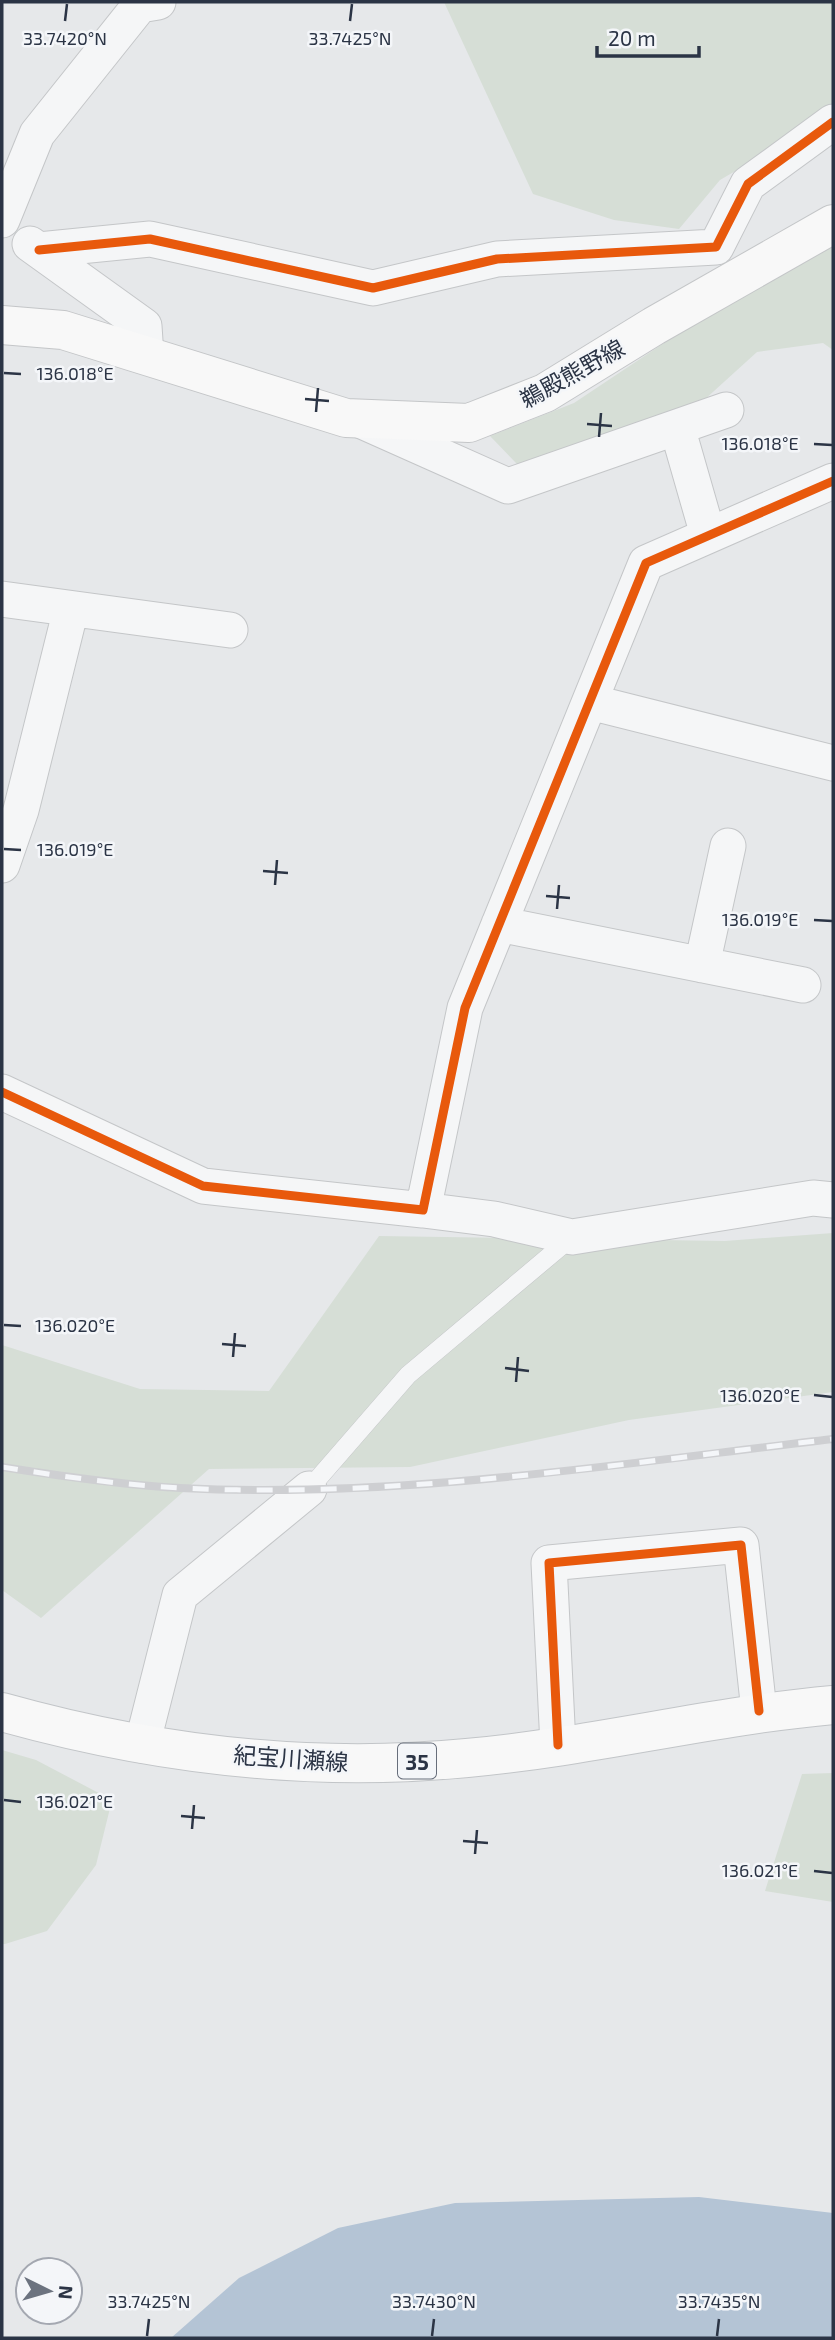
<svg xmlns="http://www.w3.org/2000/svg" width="835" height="2340" font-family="'Exo 2','Noto Sans JP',sans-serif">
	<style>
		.green { fill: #d6ded6 }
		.water { fill: #b4c4d5 }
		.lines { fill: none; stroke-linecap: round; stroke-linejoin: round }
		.lane-casing { stroke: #c4c6c8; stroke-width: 19 }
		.street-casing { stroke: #c4c6c8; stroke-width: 37 }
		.secondary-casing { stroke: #c4c6c8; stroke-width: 40 }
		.primary-casing { stroke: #c2c5c8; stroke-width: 40 }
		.lane { stroke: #f5f6f7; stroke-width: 18 }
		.street { stroke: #f5f6f7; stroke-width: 35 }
		.secondary { stroke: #f8f8f8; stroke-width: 38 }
		.primary { stroke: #f8f8f8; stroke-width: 38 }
		.rail-casing { stroke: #cecfd2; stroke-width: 8 }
		.rail { stroke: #f4f6f9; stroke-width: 5; stroke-dasharray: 16; stroke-linecap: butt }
		.cycleway-casing { stroke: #f4f6f9; stroke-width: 13 }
		.cycleway { stroke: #e8590c; stroke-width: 9 }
		.ticks { fill: none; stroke: #2b3445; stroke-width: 2.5 }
		.labels { text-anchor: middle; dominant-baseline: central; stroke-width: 5; stroke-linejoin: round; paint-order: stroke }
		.shield { fill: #f4f6f9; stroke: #676e7b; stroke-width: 2 }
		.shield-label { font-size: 21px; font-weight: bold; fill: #2b3445 }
		.street-label { font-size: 23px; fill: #2b3445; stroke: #f4f6f9 }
		.ticks-label { font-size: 18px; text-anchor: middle; fill: #2b3445; stroke: #f4f6f9; stroke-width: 5; stroke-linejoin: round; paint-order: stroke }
	</style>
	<rect width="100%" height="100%" fill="#e6e8ea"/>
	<!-- green -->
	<path class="green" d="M444 2H833V114L720 180 679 229 614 220 533 194Z
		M833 246V350L823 343 757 352 692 411 553 465 517 464 490 436 574 403 703 317Z
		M833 1233V1392L629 1420 410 1467 209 1469 41 1618 2 1590V1345L140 1389 269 1391 379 1236 725 1241Z
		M2 1750 36 1760 112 1800 96 1865 47 1931 5 1944H2Z
		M833 1773V1902L765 1891 802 1774Z"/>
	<!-- water -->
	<path class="water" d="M699 2197 833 2213V2338H171L239 2278 338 2228 455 2203Z"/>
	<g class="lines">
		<defs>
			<path id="lane" d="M309 1489 408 1375 572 1237"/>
			<path id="street" d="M2 220 37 134 140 5 158 2
				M30 244 144 326 146 356
				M39 250 150 239 373 288 497 259 716 247 748 184 833 122
				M360 420 508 486 726 410
				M677 427 708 535
				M2 599 230 630
				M590 702 833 763
				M2 865 21 810 71 609
				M499 924 803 985
				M702 965 728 846
				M2 1092 203 1186 423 1210 465 1008 646 563 833 481
				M423 1210 494 1219 572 1237 813 1198 833 1200
				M142 1745 180 1595 309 1489
				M558 1745 549 1563 741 1545 759 1711"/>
			<path id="secondary" d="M2 325 63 330 346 418 469 423 545 393 654 326 833 224"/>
			<path id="primary" d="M2 1712C152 1754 311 1773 467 1758 590 1747 710 1716 833 1705"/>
		</defs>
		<!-- lane casing -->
		<use href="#lane" class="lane-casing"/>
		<!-- street casing -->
		<use href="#street" class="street-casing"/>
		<!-- secondary casing -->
		<use href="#secondary" class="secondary-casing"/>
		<!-- primary casing -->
		<use href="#primary" class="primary-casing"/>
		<!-- lane -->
		<use href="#lane" class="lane"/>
		<!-- street -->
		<use href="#street" class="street"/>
		<!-- secondary -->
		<use href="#secondary" class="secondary"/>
		<!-- primary -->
		<use href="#primary" class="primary"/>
		<defs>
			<path id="rail" d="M2 1467C60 1476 121 1485 180 1488 398 1499 617 1464 833 1439"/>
		</defs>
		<!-- rail casing -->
		<use href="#rail" class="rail-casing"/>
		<!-- rail -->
		<use href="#rail" class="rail"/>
		<defs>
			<path id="cycleway" d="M39 250 150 239 373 288 497 259 716 247 748 184 833 122
				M2 1092 203 1186 423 1210 465 1008 646 563 833 481
				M558 1745 549 1563 741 1545 759 1711"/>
		</defs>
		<!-- cycleway casing -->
		<use href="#cycleway" class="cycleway-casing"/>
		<!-- cycleway -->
		<use href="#cycleway" class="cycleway"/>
	</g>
	<!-- ticks -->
	<path class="ticks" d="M65 21 67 4M350 21 352 4M4 373 21 374M305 399 329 401M316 412 318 388M587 424 612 426M599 437 601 413M814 444 832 445M4 849 21 850M263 871 288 873M275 885 277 860M546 896 570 898M557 909 559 885M814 920 832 921M4 1325 21 1326M222 1344 246 1346M233 1357 235 1333M505 1368 529 1371M516 1382 518 1357M814 1395 832 1397M4 1800 21 1802M181 1816 205 1818M192 1829 194 1805M463 1841 488 1843M475 1854 477 1830M814 1871 832 1873M147 2336 149 2319M432 2336 434 2319M717 2336 719 2319"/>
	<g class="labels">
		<!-- shield labels -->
		<rect class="shield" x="398" y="1743.5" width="38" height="35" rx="5"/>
		<g class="shield-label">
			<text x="417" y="1761">35</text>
		</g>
		<!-- street labels -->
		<g class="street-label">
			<text transform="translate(572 373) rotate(-29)">鵜殿熊野線</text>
			<text transform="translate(291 1758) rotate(4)">紀宝川瀬線</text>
		</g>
	</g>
	<g class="ticks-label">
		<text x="65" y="45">33.7420°N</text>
		<text x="350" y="45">33.7425°N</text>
		<text x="75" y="380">136.018°E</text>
		<text x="760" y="450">136.018°E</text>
		<text x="75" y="856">136.019°E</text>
		<text x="760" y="926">136.019°E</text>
		<text x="75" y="1332">136.020°E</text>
		<text x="760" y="1402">136.020°E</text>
		<text x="75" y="1808">136.021°E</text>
		<text x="760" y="1877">136.021°E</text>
		<text x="149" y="2308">33.7425°N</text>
		<text x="434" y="2308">33.7430°N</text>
		<text x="719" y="2308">33.7435°N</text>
	</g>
	<!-- border -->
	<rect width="835" height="2340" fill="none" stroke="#2b3445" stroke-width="7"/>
	<!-- north arrow -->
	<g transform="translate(49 2291) rotate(95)"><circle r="33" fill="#f4f6f9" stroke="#a4a8b1" stroke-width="2"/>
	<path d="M0-5L12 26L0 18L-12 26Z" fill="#6c737f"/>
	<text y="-10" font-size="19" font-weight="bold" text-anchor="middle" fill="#2b3445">N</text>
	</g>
	<!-- scale -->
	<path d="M597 46v10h102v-10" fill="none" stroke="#2b3445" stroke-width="3.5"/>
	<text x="608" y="46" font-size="21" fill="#2b3445" stroke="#f4f6f9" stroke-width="5" paint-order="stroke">20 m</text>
</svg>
